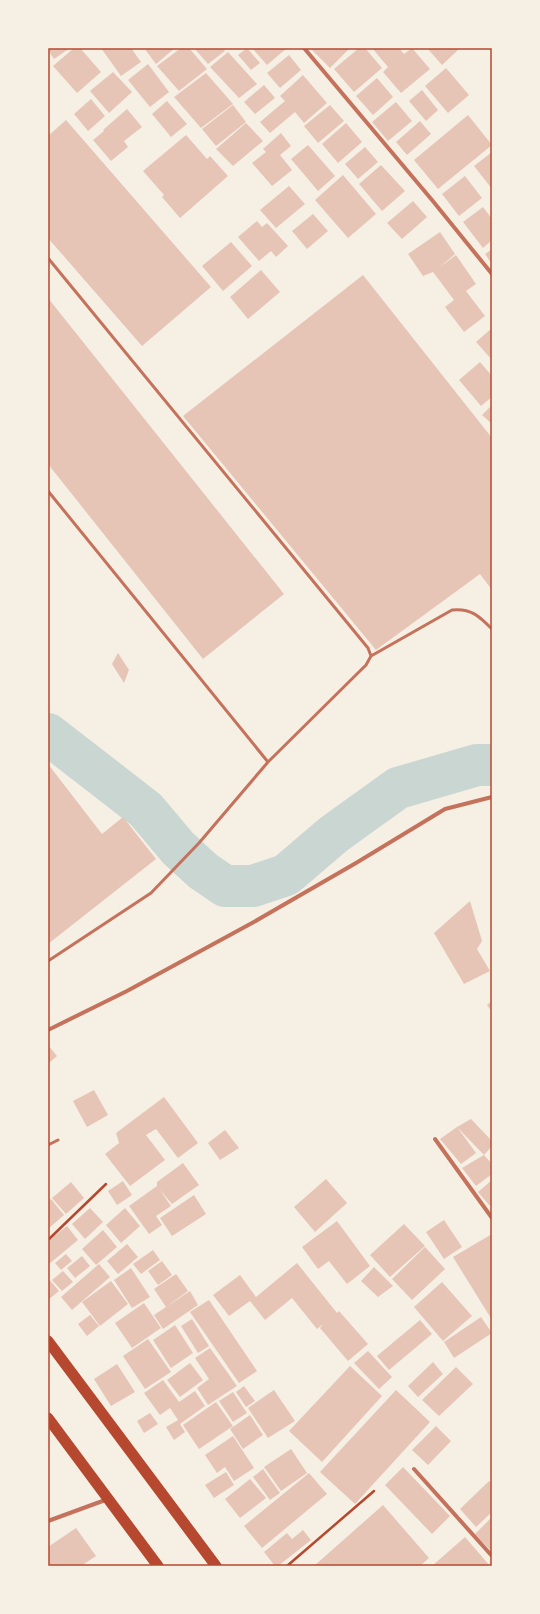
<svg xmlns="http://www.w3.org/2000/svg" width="540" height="1614" font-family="'Asap Condensed',sans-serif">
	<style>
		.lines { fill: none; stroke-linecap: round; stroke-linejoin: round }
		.river { stroke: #c9d6d2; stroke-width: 42 }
		.building { fill: #e6c5b7 }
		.path { stroke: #b5482f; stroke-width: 2.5 }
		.service { stroke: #c5725c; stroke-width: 3 }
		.minor { stroke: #c5725c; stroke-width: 4 }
		.trunk { stroke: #b5482f; stroke-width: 11 }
		.neatline { fill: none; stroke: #b5482f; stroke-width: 1.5 }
	</style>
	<rect width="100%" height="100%" fill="#f6efe4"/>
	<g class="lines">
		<!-- river -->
		<path class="river" d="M48 734 146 810 178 848 203 871 225 886H253L286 875 334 834 398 788 477 765H492"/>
	</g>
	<!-- building -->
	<path class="building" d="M48 48H70L54 59 48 50Z
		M74 48H80L101 72 77 93 53 66Z
		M101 48H131L141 62 121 76Z
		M144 48H175L156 64Z
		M181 48H189L207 69 179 91 157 66Z
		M194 48H222L225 51 208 64Z
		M247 48 260 63 251 70 238 55Z
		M252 48H287L267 65Z
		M310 48H350L330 68Z
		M359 48H365L382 68 354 92 334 69Z
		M372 48H399L404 54 412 48 430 69 401 93 383 72 388 67Z
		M427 48H456L458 50 442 65Z
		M228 52 257 84 239 98 210 67Z
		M289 55 301 70 280 88 267 73Z
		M148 64 169 92 150 107 128 80Z
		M446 68 469 95 448 113 425 86Z
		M113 72 132 92 109 113 90 91Z
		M206 73 233 104 201 128 174 97Z
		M303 75 327 103 304 123 295 112 270 133 260 122 285 101 280 96Z
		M377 78 393 97 373 115 356 96Z
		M264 85 275 98 255 114 244 102Z
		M422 90 438 110 426 121 409 101Z
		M91 99 105 116 88 131 74 114Z
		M167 101 187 124 171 137 152 114Z
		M396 102 412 121 388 141 372 122Z
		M233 105 246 122 216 146 202 129Z
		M330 105 344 121 318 143 304 126Z
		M127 109 142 127 124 141 128 147 111 161 93 140 104 131 103 130Z
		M468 115 492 145 438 189 414 160Z
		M66 120 211 287 142 346 48 238V136Z
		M420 121 431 134 407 155 396 142Z
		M246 123 263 141 233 166 216 149Z
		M346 123 362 142 338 163 322 144Z
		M281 133 291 146 280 155 292 170 272 186 252 163 266 152 263 149Z
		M186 135 207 159 210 156 228 176 180 218 162 197 164 195 143 171Z
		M308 145 335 176 318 191 291 159Z
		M365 147 378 162 358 179 345 164Z
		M492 152V189L474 166Z
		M381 165 405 191 382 211 359 184Z
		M343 175 376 214 348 238 315 200Z
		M465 176 482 198 459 216 442 194Z
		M289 186 305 204 276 228 260 210Z
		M413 201 427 217 402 239 387 223Z
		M483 207 492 219V240L483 248 463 222Z
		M313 214 328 231 307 249 292 231Z
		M257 221 262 227 267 223 288 246 276 257 271 251 259 261 238 237Z
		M440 232 455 254 440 267 456 255 476 284 466 291 485 316 464 332 445 307 454 300 433 272 423 276 408 254Z
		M231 242 252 266 223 291 202 266Z
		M492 249V264L485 254Z
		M261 270 280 292 248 319 230 297Z
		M363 275 492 438V590L480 574 376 650 183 416Z
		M48 298 284 594 203 659 48 464Z
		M492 328V360L476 342Z
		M480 362 492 376V397L481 406 459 380Z
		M492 405V424L482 415Z
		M118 653 129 670 124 683 112 664Z
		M48 764 102 834 123 817 156 859 48 944Z
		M470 901 482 941 477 949 490 971 464 984 434 933Z
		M492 1001V1012L487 1005Z
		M48 1045 57 1056 48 1064Z
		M94 1090 108 1115 87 1127 73 1101Z
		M164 1097 198 1143 178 1158 156 1129 146 1135 165 1160 130 1186 105 1154 119 1143 116 1133Z
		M471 1119 492 1141V1146L484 1155 492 1164V1174L476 1186 462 1168 484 1155 457 1127 476 1153 461 1164 440 1139 457 1127Z
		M225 1130 239 1148 220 1160 208 1143Z
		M183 1163 199 1185 172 1204 160 1190 171 1206 156 1216 162 1225 149 1234 129 1206 157 1186V1182Z
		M326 1179 347 1203 315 1232 294 1207Z
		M492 1180V1204L490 1206 478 1192Z
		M123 1181 132 1195 117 1205 108 1191Z
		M71 1182 84 1198 66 1214 52 1198Z
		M194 1195 206 1214 172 1236 160 1218Z
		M51 1199 64 1215 48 1229V1201Z
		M90 1208 103 1222 85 1239 72 1224Z
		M125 1208 140 1226 121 1243 106 1225Z
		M444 1220 462 1247 444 1259 426 1232Z
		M337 1221 370 1266 347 1284 329 1261 318 1269 302 1247Z
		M404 1224 425 1246 390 1277 370 1255Z
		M67 1226 78 1240 49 1264 48 1241Z
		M103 1230 117 1247 96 1265 82 1249Z
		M492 1234V1320L453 1257Z
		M127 1244 138 1257 118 1274 107 1261Z
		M425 1247 445 1269 412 1300 392 1279Z
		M153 1250 160 1260 141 1274 133 1264Z
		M66 1254 72 1261 61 1270 55 1263Z
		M82 1256 90 1266 75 1278 67 1268Z
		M162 1261 172 1275 158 1285 148 1271Z
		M297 1263 337 1313 339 1311 368 1344 348 1361 320 1328 323 1324 317 1329 292 1298 265 1320 250 1301 229 1316 213 1295 240 1275 256 1297Z
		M99 1264 110 1277 72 1310 61 1297Z
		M374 1267 393 1286 378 1297 361 1281Z
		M131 1268 150 1297 132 1308 114 1280Z
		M63 1271 73 1282 62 1291 52 1280Z
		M176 1274 188 1291 166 1307 154 1289Z
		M48 1278 59 1291 48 1300Z
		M111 1281 128 1304 100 1326 82 1302Z
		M442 1282 472 1316 443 1341 414 1307Z
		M190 1291 198 1305 163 1329 154 1315Z
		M209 1300 257 1371 239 1383 190 1312Z
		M144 1303 161 1328 132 1348 115 1323Z
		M90 1315 99 1326 87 1336 78 1324Z
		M481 1317 492 1333 454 1358 444 1342Z
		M192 1319 209 1346 198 1353 181 1326Z
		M420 1320 432 1334 389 1370 377 1356Z
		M175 1325 193 1353 171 1368 153 1340Z
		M148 1339 171 1372 145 1389 123 1356Z
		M210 1348 237 1386 208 1405 197 1388 209 1379 195 1358Z
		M368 1351 392 1377 379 1389 354 1363Z
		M433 1362 443 1374 418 1397 408 1386Z
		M190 1363 203 1380 180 1397 167 1380Z
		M117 1364 135 1392 111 1406 94 1379Z
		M350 1366 382 1396 322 1462 289 1431Z
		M456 1367 473 1384 439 1416 422 1400Z
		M163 1380 179 1402 195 1391 205 1406 180 1424 185 1432 174 1440 166 1427 178 1420 170 1408 160 1415 144 1393Z
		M244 1386 255 1401 246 1407 236 1392Z
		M274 1390 295 1421 268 1438 248 1408Z
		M396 1390 430 1422 355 1504 320 1472Z
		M233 1392 247 1413 233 1422 219 1401Z
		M216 1402 233 1426 199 1449 183 1425Z
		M150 1413 158 1424 144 1433 137 1421Z
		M250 1415 263 1435 243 1449 230 1429Z
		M436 1426 451 1441 428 1465 412 1450Z
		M233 1436 254 1468 234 1481 225 1467 217 1473 205 1455Z
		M291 1449 307 1473 281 1491 264 1467Z
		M403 1467 450 1516 432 1534 385 1485Z
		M263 1469 280 1493 270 1500 253 1477Z
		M226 1472 234 1485 214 1498 205 1485Z
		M309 1473 327 1494 262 1548 244 1526Z
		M250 1479 266 1498 240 1518 225 1499Z
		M489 1481 492 1484V1512L476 1527 460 1509Z
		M383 1505 429 1558 420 1566H314Z
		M492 1517V1550L491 1551 475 1534Z
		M76 1528 96 1556 81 1566H48V1547Z
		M303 1530 311 1540 278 1566H275L264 1552 287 1533 292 1539Z
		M465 1537 490 1566H432Z"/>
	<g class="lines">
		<!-- path -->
		<path class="path" d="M48 1240 106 1184
			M287 1566 374 1491"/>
		<!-- service -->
		<path class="service" d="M48 258 368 648 371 656
			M48 491 268 762
			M48 961 151 893 199 843 268 762 366 665 371 656 452 610C471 608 479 616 492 629
			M48 1145 58 1140"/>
		<!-- minor -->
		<path class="minor" d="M304 48 432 200 492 274
			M48 1030 127 991 252 923 356 863 445 809 492 797
			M435 1139 492 1218
			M414 1469 492 1556
			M48 1521 108 1499"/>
		<!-- trunk -->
		<path class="trunk" d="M48 1341 216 1566
			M48 1418 158 1566"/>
	</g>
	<!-- border -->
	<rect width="540" height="1614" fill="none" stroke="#f6efe4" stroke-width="98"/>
	<rect x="49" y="49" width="442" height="1516" class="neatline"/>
</svg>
